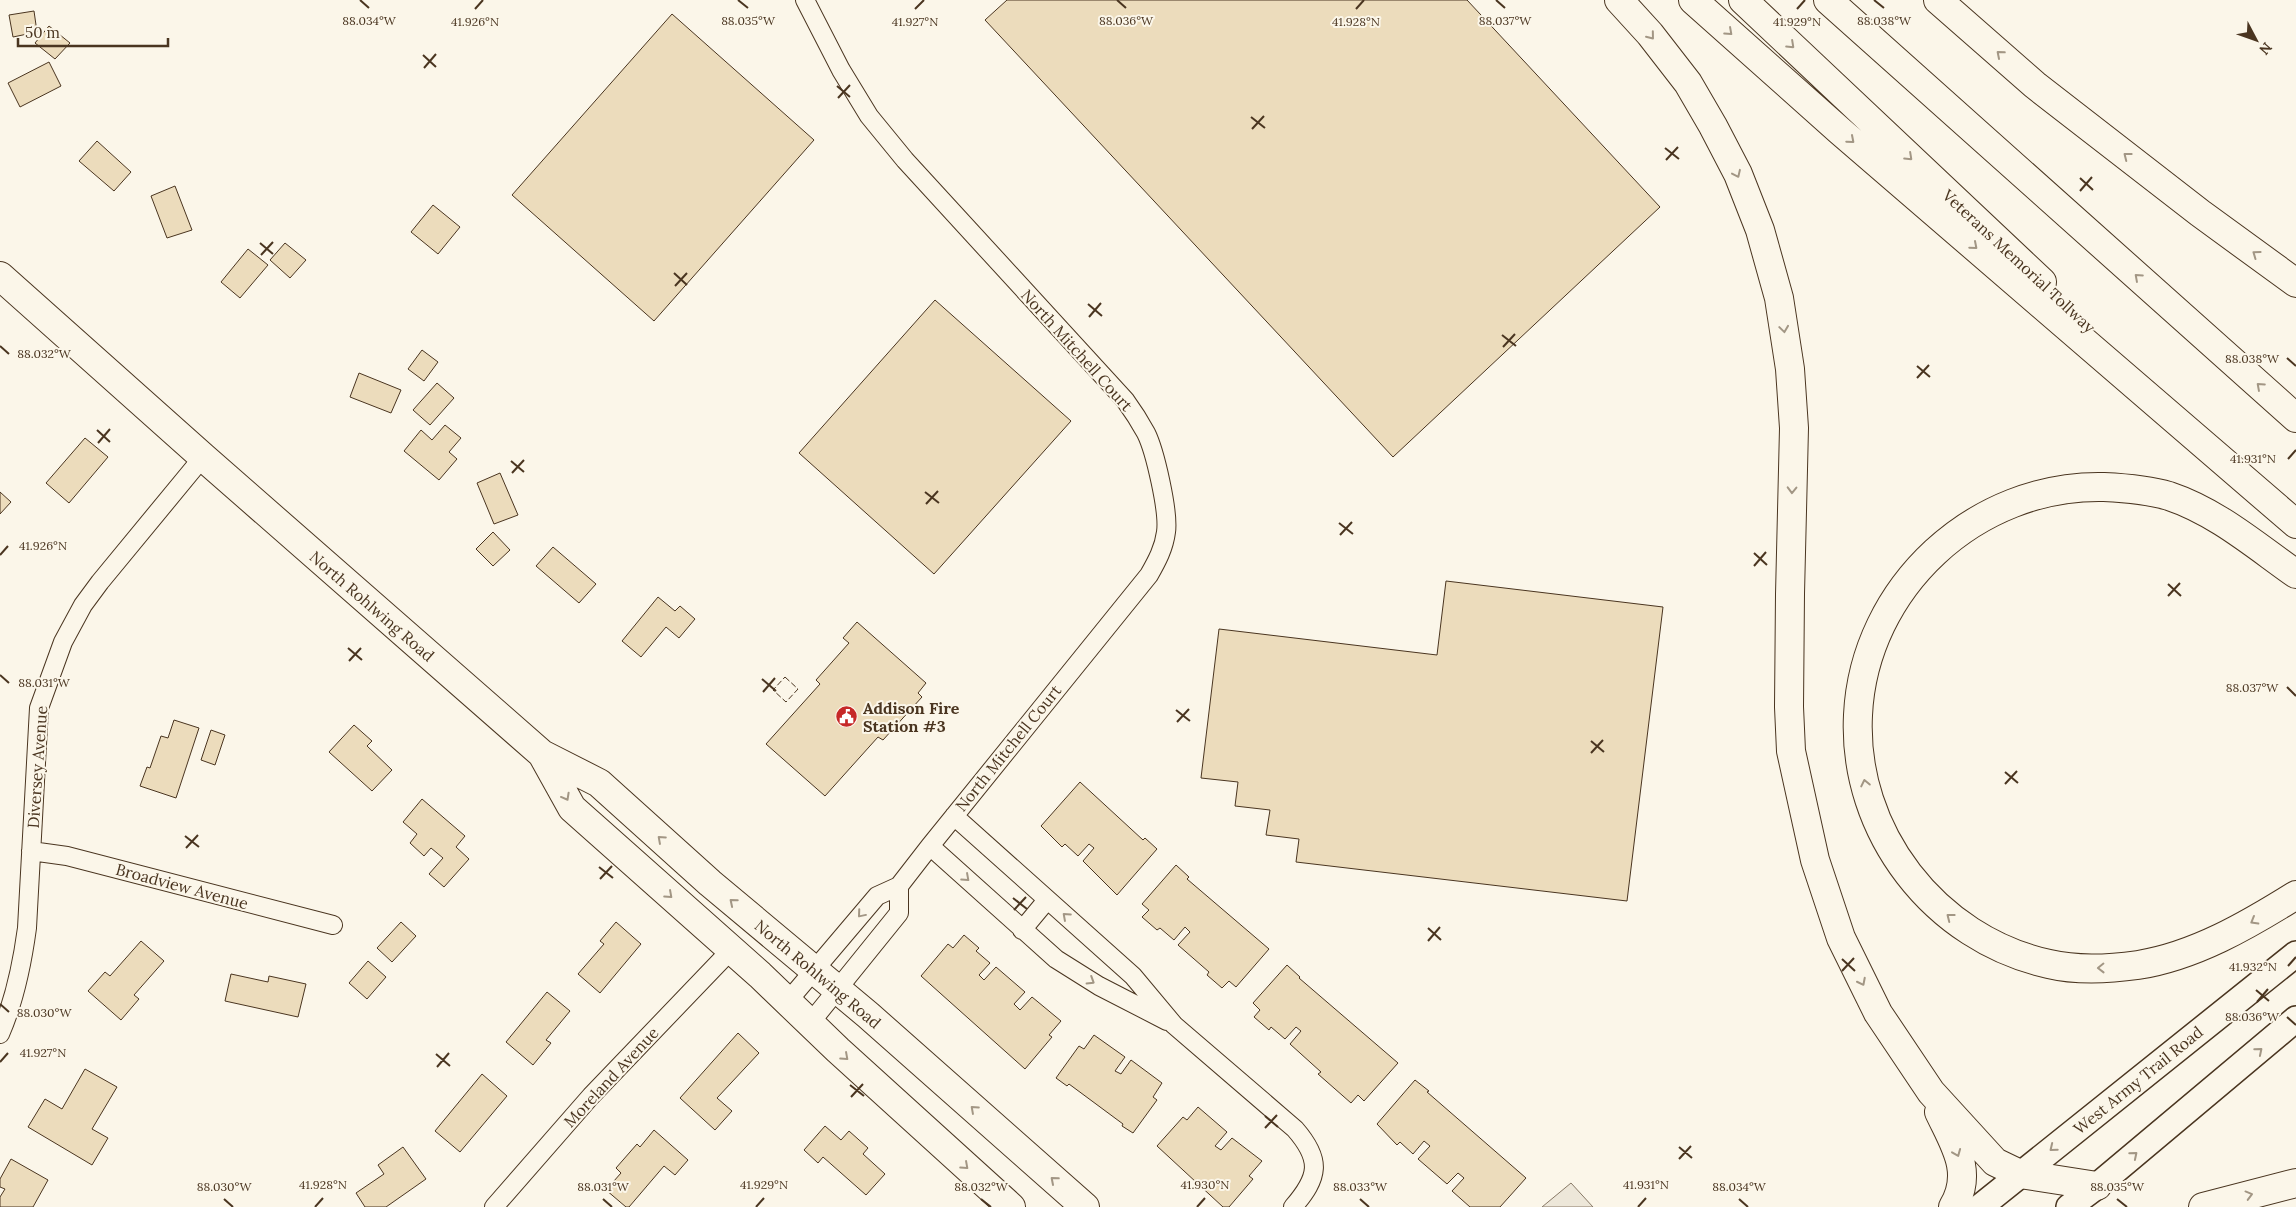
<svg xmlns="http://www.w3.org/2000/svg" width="2296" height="1207" font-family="Lora,serif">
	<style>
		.parking { fill: #ede7d9; stroke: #887966 }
		.building { fill: #ecdcbc; stroke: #4a3520 }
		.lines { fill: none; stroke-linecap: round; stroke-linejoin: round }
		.street-casing { stroke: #4a3520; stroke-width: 20 }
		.secondary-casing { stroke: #4a3520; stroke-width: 28 }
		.primary-casing { stroke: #4a3520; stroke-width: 30 }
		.highway-casing { stroke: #4a3520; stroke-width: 30 }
		.street { stroke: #fbf6e9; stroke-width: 18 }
		.secondary { stroke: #fbf6e9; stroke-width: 25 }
		.primary { stroke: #fbf6e9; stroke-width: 28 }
		.highway { stroke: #fbf6e9; stroke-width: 28 }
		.fence { stroke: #4a3520; stroke-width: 1; stroke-dasharray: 6 2.5; stroke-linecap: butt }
		.oneway { stroke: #a29684 }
		.ticks { fill: none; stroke: #4a3520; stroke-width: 2 }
		.labels { text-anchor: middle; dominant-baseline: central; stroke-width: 4; stroke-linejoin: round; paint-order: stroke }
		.street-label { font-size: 16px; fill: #4a3520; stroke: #fbf6e9 }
		.poi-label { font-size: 16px; font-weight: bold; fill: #4a3520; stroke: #fbf6e9; text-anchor: start }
		.ticks-label { font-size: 12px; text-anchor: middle; fill: #4a3520; stroke: #fbf6e9; stroke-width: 4; stroke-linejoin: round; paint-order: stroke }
	</style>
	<rect width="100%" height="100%" fill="#fbf6e9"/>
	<!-- parking -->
	<path class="parking" d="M1571 1183 1593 1207H1542Z"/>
	<!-- building -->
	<path class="building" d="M1007 0H1467L1660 207 1393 457 985 20Z
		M34 11 37 32 13 37 9 15Z
		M672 14 814 140 654 321 512 195Z
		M49 26 70 43 55 59 35 43Z
		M49 62 61 86 20 107 8 83Z
		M97 141 131 172 114 191 79 161Z
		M175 186 192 230 167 238 151 196Z
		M433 205 460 227 438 254 411 232Z
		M285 243 306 260 290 278 270 260Z
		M248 249 268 265 240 298 221 282Z
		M935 300 1071 421 934 574 799 453Z
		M422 350 438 362 424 381 408 369Z
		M359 373 401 390 391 413 350 397Z
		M437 383 454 398 430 425 413 410Z
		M445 425 461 438 449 452 457 459 439 480 404 451 421 430 432 440Z
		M85 438 108 457 69 503 46 483Z
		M500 473 518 515 494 524 477 483Z
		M0 492 11 502 0 514Z
		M493 532 510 550 493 566 476 549Z
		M553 547 596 584 579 603 536 566Z
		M1446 581 1663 607 1627 901 1296 862 1299 839 1266 835 1270 810 1235 806 1238 782 1201 778 1219 629 1437 655Z
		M658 597 675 611 680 606 695 619 679 638 666 627 641 657 622 641Z
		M857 622 926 683 918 693 922 697 883 740 878 737 825 796 766 744 820 684 816 680 849 643 843 638Z
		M174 720 199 728 176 798 140 786 147 767 150 768 161 736 168 738Z
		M354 725 372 741 367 746 392 770 372 791 329 752Z
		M211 730 225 735 215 765 201 760Z
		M1080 782 1143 840 1145 838 1157 849 1117 895 1083 861 1094 848 1089 844 1078 856 1065 844 1062 847 1041 826Z
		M422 799 465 836 456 847 469 859 444 887 429 874 443 858 431 848 424 856 410 843 417 834 403 822Z
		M1176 865 1189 877 1187 879 1269 949 1236 987 1229 981 1222 988 1207 975 1209 972 1178 945 1190 932 1185 927 1174 940 1160 928 1157 930 1142 917 1149 910 1142 904Z
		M401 922 416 936 392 962 377 948Z
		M616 922 641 944 600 993 578 974 604 944 600 941Z
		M964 935 979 948 976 951 990 963 979 975 984 980 996 967 1025 992 1014 1004 1020 1010 1032 997 1061 1021 1049 1035 1052 1037 1025 1069 921 976 948 944 953 948Z
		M141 941 164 961 134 995 139 999 121 1020 88 991 105 972 110 976Z
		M368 961 386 977 367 999 349 983Z
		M1287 965 1300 977 1299 978 1398 1063 1364 1101 1358 1095 1351 1103 1318 1074 1321 1072 1290 1044 1301 1031 1296 1027 1285 1039 1271 1027 1269 1030 1254 1017 1260 1010 1253 1003Z
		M231 974 268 982 269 976 306 984 298 1017 225 1001Z
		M547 992 570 1011 546 1040 551 1043 533 1065 506 1042Z
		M738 1033 759 1053 717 1098 732 1111 715 1130 680 1098Z
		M1094 1035 1125 1057 1115 1071 1121 1074 1131 1060 1162 1083 1153 1097 1157 1100 1133 1133 1122 1126 1123 1124 1069 1084 1067 1086 1056 1078 1079 1046 1084 1049Z
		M85 1069 117 1087 92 1129 108 1138 92 1165 28 1127 45 1099 62 1109Z
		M482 1074 507 1096 460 1152 435 1131Z
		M1415 1080 1429 1091 1427 1092 1526 1178 1500 1207H1470L1452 1191 1464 1178 1458 1173 1447 1184 1418 1159 1430 1146 1424 1141 1413 1154 1400 1142 1397 1145 1377 1124Z
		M1198 1107 1227 1132 1215 1146 1221 1150 1232 1138 1262 1161 1249 1176 1253 1179 1229 1207H1223L1157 1146 1183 1117 1187 1120Z
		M825 1126 841 1140 849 1131 868 1148 863 1154 885 1174 866 1195 823 1157 818 1163 804 1150Z
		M654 1130 688 1160 675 1175 664 1166 629 1207H626L606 1190 621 1173 616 1168 637 1144 640 1147Z
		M403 1147 426 1179 386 1207H365L356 1193 384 1174 378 1165Z
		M11 1159 48 1180 33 1207H0V1197L5 1189 0 1187V1179Z"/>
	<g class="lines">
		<defs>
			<path id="street" d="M954 816 1133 976 1174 1025 1295 1129C1322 1160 1319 1177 1293 1207
				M930 846 1056 959 1099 986 1167 1021
				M31 851 67 856 333 925
				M1022 930 1047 900
				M788 1001 877 896 899 886 930 846 1149 575C1157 561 1164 548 1166 532 1169 512 1155 451 1146 433 1140 422 1133 411 1125 400L905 160 869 116 841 70 805 0
				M811 1022 899 913V886
				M0 1034C15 1000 22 965 27 928L39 708 63 642 83 605 100 582 203 457
				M494 1207 591 1096 731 950"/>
			<path id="secondary" d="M1980 1207 2296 954
				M2069 1207 2097 1186 2296 1019"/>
			<path id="primary" d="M0 276 203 457 542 754 599 783 710 883 868 1015 1085 1207
				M542 754 572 808 760 975 838 1050 1011 1207"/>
			<path id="highway" d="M1619 0 1650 34 1688 83 1713 126 1738 174 1760 230 1779 298 1790 369 1794 428 1790 594 1789 707 1791 751 1815 860 1841 938 1878 1013 1931 1092 1995 1162 2020 1174 2097 1186
				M1693 0 1840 131 2296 524
				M1743 0 2042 282
				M1828 0 2296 418
				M1938 0 2035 85 2200 213 2296 283
				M2296 574C2256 546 2217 512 2169 496 2149 490 2125 488 2104 487 1976 484 1864 587 1858 715 1852 832 1935 939 2049 964 2078 971 2109 969 2138 965 2195 956 2248 925 2296 895
				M1939 1112C1954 1144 1974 1172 1953 1207
				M2203 1207 2296 1183"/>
		</defs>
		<!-- street casing -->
		<use href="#street" class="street-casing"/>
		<!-- secondary casing -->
		<use href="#secondary" class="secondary-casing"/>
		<!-- primary casing -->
		<use href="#primary" class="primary-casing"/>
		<!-- highway casing -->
		<use href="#highway" class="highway-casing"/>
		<!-- street -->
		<use href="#street" class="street"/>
		<!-- secondary -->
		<use href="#secondary" class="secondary"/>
		<!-- primary -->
		<use href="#primary" class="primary"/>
		<!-- highway -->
		<use href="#highway" class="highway"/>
		<!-- fence -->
		<path class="fence" d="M785 677 798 689 786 702 773 690Z"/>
	</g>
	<!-- one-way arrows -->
	<defs><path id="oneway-chevron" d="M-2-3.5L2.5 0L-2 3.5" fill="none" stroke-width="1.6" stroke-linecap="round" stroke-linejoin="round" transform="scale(1.25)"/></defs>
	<g class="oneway">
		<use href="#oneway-chevron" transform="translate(1729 32) rotate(42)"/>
		<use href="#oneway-chevron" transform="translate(1651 36) rotate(51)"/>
		<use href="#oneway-chevron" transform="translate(1791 45) rotate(43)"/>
		<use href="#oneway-chevron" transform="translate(2000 54) rotate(-139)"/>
		<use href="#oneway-chevron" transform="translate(1851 140) rotate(41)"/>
		<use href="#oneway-chevron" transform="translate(2127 156) rotate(-142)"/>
		<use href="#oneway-chevron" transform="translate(1909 157) rotate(43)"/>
		<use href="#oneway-chevron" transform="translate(1737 174) rotate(65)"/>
		<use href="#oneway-chevron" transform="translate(1974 246) rotate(41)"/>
		<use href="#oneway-chevron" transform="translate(2256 254) rotate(-144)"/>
		<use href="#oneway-chevron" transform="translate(2138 277) rotate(-138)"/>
		<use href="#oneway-chevron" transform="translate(1784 329) rotate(82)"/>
		<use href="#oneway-chevron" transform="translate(2260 386) rotate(-138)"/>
		<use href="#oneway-chevron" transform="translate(1792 490) rotate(91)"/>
		<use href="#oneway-chevron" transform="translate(1865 783) rotate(-102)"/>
		<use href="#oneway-chevron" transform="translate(566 797) rotate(61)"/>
		<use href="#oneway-chevron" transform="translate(661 839) rotate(-138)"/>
		<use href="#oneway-chevron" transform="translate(966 878) rotate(42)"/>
		<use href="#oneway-chevron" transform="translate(669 895) rotate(42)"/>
		<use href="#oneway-chevron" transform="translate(733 902) rotate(-140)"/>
		<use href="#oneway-chevron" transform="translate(861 914) rotate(130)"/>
		<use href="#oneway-chevron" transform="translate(1066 916) rotate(-138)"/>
		<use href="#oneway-chevron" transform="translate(1950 917) rotate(-142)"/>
		<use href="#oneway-chevron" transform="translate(2254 921) rotate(150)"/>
		<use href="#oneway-chevron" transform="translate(2101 968) rotate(179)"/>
		<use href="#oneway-chevron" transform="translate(1091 981) rotate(32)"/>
		<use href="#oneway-chevron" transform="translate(1862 982) rotate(63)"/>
		<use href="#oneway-chevron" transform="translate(2259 1051) rotate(-40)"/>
		<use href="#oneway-chevron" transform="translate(845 1057) rotate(42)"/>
		<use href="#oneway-chevron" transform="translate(974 1109) rotate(-138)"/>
		<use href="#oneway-chevron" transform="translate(2053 1148) rotate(141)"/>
		<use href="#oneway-chevron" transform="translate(1957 1153) rotate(68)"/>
		<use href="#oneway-chevron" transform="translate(2134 1155) rotate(-40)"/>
		<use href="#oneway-chevron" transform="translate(965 1166) rotate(42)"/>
		<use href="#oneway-chevron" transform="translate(1054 1180) rotate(-139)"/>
		<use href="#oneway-chevron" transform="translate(2249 1195) rotate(-15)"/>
	</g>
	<!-- ticks -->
	<path class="ticks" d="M360 0 369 8M738 0 748 8M1117 0 1126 8M1496 0 1505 8M1874 0 1884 8M475 9 483 0M915 9 924 0M1356 9 1364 0M1797 9 1805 0M423 55 436 67M424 68 436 54M837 86 850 97M838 98 850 85M1251 117 1265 128M1252 129 1264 116M1665 148 1679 159M1666 160 1678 147M2080 178 2093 190M2080 191 2092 177M260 243 273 254M261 255 273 242M674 273 687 285M675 286 687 273M1088 304 1102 316M1089 317 1101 303M1502 335 1516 346M0 346 9 354M1503 347 1515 334M2287 358 2296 366M1917 366 1930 377M1917 378 1929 365M97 430 110 442M98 443 110 429M2288 459 2296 450M511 461 524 472M512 473 524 460M925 492 939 503M926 504 938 491M1339 523 1353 534M1340 535 1352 522M1754 553 1767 565M0 555 8 546M1754 566 1766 552M2168 584 2181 596M2168 596 2180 583M348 648 362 660M349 661 361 648M0 675 9 683M762 679 776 691M2287 687 2296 696M763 692 775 678M1176 710 1190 721M1177 722 1189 709M1591 741 1604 752M1591 753 1603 740M2005 772 2018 783M2005 784 2017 771M185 836 199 847M186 848 198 835M599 867 613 878M600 879 612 866M1013 898 1027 909M1014 910 1026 897M1428 928 1441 940M1428 941 1440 927M1842 959 1855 971M2288 966 2296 957M1842 971 1854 958M2256 990 2269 1001M2257 1002 2268 989M0 1004 9 1012M2287 1017 2296 1025M436 1054 450 1066M0 1062 8 1053M437 1067 449 1053M850 1085 864 1096M851 1097 863 1084M1265 1116 1278 1127M1265 1128 1277 1115M1679 1147 1692 1158M1679 1159 1691 1146M224 1199 233 1207M603 1199 612 1207M981 1199 991 1207M1360 1199 1369 1207M1739 1199 1748 1207M2117 1199 2127 1207M315 1207 323 1198M756 1207 764 1198M1197 1207 1205 1198M1638 1207 1646 1198"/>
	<!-- icons -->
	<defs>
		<symbol id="civic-disc" viewBox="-11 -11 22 22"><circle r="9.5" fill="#c62828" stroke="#fbf6e9"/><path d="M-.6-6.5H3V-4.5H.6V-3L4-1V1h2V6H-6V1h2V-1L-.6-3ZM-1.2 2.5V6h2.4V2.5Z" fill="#fff"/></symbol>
	</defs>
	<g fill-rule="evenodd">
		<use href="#civic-disc" x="834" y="704" width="25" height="25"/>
	</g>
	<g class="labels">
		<!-- street labels -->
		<g class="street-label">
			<text transform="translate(2019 261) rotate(43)">Veterans Memorial Tollway</text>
			<text transform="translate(1077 350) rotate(48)">North Mitchell Court</text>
			<text transform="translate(372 606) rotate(41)">North Rohlwing Road</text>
			<text transform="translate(1008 748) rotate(-51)">North Mitchell Court</text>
			<text transform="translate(37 767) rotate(-86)">Diversey Avenue</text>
			<text transform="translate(182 886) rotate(15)">Broadview Avenue</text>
			<text transform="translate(818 974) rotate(40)">North Rohlwing Road</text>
			<text transform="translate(611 1077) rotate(-47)">Moreland Avenue</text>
			<text transform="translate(2138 1080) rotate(-39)">West Army Trail Road</text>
		</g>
		<!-- poi labels -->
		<g class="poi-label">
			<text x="863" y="708">Addison Fire<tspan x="863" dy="18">Station #3</tspan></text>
		</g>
	</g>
	<g class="ticks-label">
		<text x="369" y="25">88.034°W</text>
		<text x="748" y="25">88.035°W</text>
		<text x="1126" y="25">88.036°W</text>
		<text x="1505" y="25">88.037°W</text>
		<text x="1884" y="25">88.038°W</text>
		<text x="475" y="26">41.926°N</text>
		<text x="915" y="26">41.927°N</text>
		<text x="1356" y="26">41.928°N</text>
		<text x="1797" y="26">41.929°N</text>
		<text x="44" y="358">88.032°W</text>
		<text x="2252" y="363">88.038°W</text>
		<text x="2253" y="463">41.931°N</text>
		<text x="43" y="550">41.926°N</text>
		<text x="44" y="687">88.031°W</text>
		<text x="2252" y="692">88.037°W</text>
		<text x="2253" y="971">41.932°N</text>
		<text x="44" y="1017">88.030°W</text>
		<text x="2252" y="1021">88.036°W</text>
		<text x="43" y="1057">41.927°N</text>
		<text x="323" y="1189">41.928°N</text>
		<text x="764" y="1189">41.929°N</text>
		<text x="1205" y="1189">41.930°N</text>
		<text x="1646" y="1189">41.931°N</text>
		<text x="224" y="1191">88.030°W</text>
		<text x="603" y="1191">88.031°W</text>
		<text x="981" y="1191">88.032°W</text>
		<text x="1360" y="1191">88.033°W</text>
		<text x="1739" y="1191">88.034°W</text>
		<text x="2117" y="1191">88.035°W</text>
	</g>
	<!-- north arrow -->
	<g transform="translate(2256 40) rotate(131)" stroke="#fbf6e9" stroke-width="4" paint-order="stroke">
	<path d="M0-4L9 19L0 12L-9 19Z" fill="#4a3520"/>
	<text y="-8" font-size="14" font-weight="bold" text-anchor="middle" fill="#4a3520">N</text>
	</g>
	<!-- scale -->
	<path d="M18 38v8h150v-8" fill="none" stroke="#4a3520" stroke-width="2.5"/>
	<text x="25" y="38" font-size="15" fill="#4a3520" stroke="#fbf6e9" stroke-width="4" paint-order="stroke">50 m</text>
</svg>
